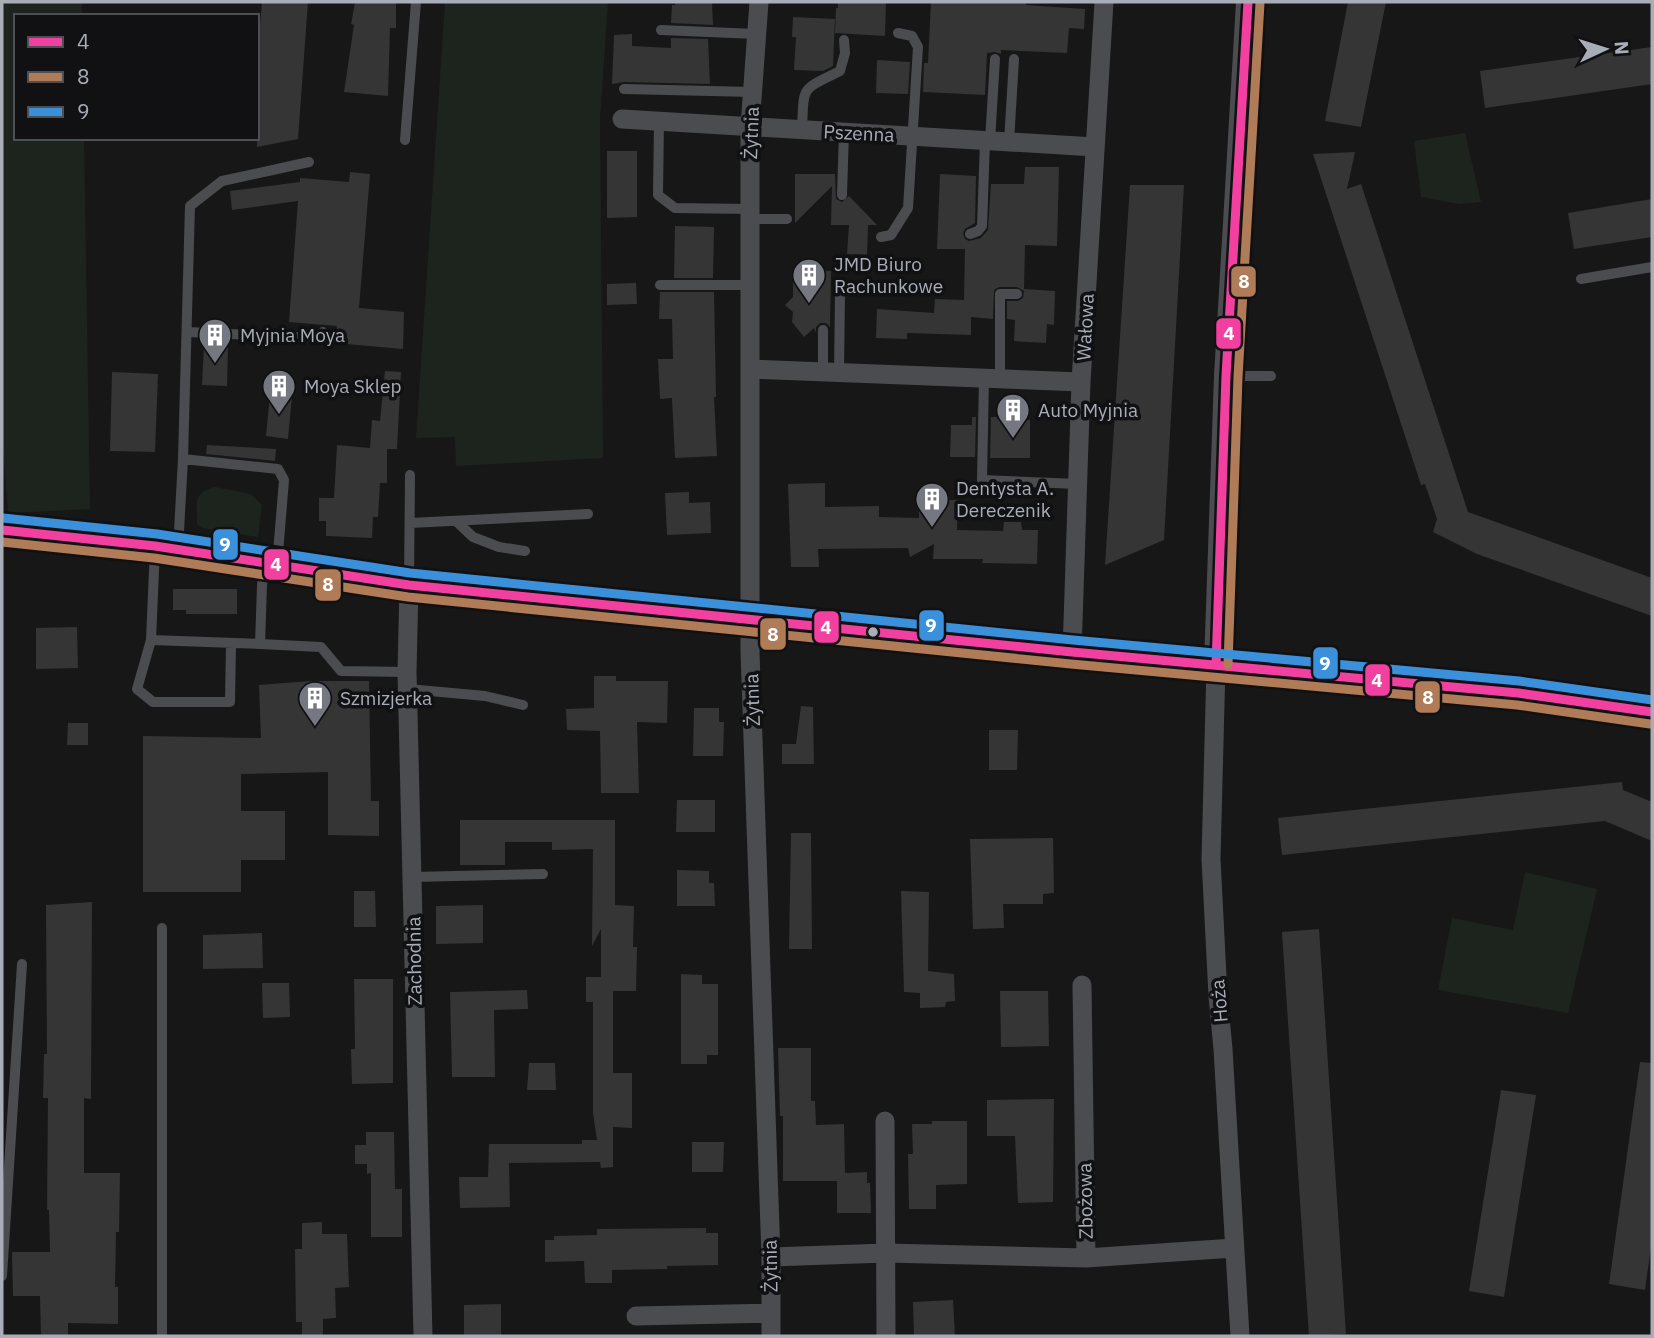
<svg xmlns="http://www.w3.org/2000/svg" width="1654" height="1338" font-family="'IBM Plex Sans',sans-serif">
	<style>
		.green { fill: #1d241e }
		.building { fill: #353536 }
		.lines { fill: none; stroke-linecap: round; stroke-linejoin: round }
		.service { stroke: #4b4c50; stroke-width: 10 }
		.minor { stroke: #4b4c50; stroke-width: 19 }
		.tertiary { stroke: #4b4c50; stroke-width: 24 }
		.bus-1-casing { stroke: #111113; stroke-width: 14 }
		.bus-2-casing { stroke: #111113; stroke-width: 14 }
		.bus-3-casing { stroke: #111113; stroke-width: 14 }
		.bus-1 { stroke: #f240a1; stroke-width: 9 }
		.bus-2 { stroke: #b07c57; stroke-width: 9 }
		.bus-3 { stroke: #3a90db; stroke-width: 9 }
		.bus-dot { fill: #a8adb8; stroke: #111113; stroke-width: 2.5 }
		.labels { text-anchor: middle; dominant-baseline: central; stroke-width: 7; stroke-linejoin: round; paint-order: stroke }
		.street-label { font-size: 19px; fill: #a8adb8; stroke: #111113 }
		.poi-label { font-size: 19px; fill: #a8adb8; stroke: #111113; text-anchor: start }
		.line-badge { stroke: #111113; stroke-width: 2.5 }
		.badge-label { font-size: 19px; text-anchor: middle; font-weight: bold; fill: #fff }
	</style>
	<rect width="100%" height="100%" fill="#171717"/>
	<!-- green -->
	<path class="green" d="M2 2H82V16H16V138H84L90 509 8 513 2 437Z
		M445 2H608L600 119 603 458 456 466 455 437 416 438Z
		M1465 133 1481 202 1459 204 1421 197 1414 141Z
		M215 487 251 494 262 505 258 537 202 528 197 524C197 504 192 493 215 487Z
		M1525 872 1597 889 1568 1013 1438 990 1452 918 1513 930Z"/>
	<!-- building -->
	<path class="building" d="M262 2H308L298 139 257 147V61Z
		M355 2H396V28H390L388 96 344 92 354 25 351 24Z
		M675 2H712L713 25 671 23 672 5H675Z
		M838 2H886L885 36 835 33 836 8H838Z
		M931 2H1026V5L1085 9 1084 29 1069 28 1067 53 1001 50V54L995 52 987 53 985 95 923 92 924 63H928Z
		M1348 2H1386L1361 127 1325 121Z
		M793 17 835 19 833 66 823 71 794 70 796 37H792Z
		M632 34V46L671 48V38L708 39 710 84 624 82 612 84 614 35Z
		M1652 47V84L1485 108 1480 71Z
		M877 60 910 62 908 94 876 93Z
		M607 151H637V217L607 218Z
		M1355 152 1347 189 1361 184 1468 512 1652 578V616L1477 554 1433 532 1437 519 1425 484 1421 485 1313 154Z
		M1025 167H1059L1057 246 1025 245 1024 289 1055 291 1054 325 1047 324 1046 343 1014 341 1015 320 1007 319V301H1018L1023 298 1024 291 1017 287H999L994 290 993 319 971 317V335L907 333V339L876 338 877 309 934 313 935 299 964 300 965 249H937L940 174 976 176 975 223 965 229 963 233 965 239 969 241 981 238 988 230 991 184H1024Z
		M350 172 370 174 359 308 404 312 403 349 335 343 337 326 289 322 298 201 232 210 230 191 300 182V178L349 182Z
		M795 174H835L836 199 842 202 849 196 877 225H868L867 255 847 254 849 225H831L832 186 795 223Z
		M1130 185H1184L1164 540 1105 565Z
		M1652 199V237L1574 249 1568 213Z
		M675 226 714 227 713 278H674Z
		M810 270 831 271 830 327 826 323H820L816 327V333L814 328 804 337 792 322 793 312 785 305 793 297V278H811Z
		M636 283 637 304 607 305V284Z
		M660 292H714L716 397H714L717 456 675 458 672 398 660 399 658 359H673L672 319H659Z
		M204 345 228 346 227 386 202 385Z
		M385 371 401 372 397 449H384H387V483H380L378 517H373L372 538 326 536V521H319V498H334L337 445 370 448 372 420 380 421Z
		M112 372 158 374 155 452 110 451Z
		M270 394 292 396 288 439 266 436Z
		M972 417H976L975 457H950L951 425H972Z
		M991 417H997V419L1030 420V458H990Z
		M207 445 276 449 275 461 206 454Z
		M825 483V507L879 506V517L919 518V500H958L957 530 1003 531 1004 522H1021L1022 530H1038L1037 564 982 563 983 559H933L934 544 910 557 908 548 818 549 819 567H791L788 484Z
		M689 492V503L710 502 711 533 667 535 665 493Z
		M173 589H237V614H186V610H173Z
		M77 627 78 668 36 669V628Z
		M594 676H616V681H668L667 723 637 722 639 793H601L600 731 567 730 566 709 594 708Z
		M311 681H369L371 801H379V836L328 835V772L241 774V811H285V860H241V892H143V736L261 738 259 685Z
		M801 706 813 707 814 764H782V744H796Z
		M694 708H719V722H724L723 756H693Z
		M68 723H88V745H67Z
		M989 730H1018L1017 770H989Z
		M1622 782 1623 790 1652 802V841L1605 821 1282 855 1278 818Z
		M677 800H715V832H676Z
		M460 820H615V905L634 906 633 947H637L636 991H613V1073H632V1128L613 1127V1167L601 1168 600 1162 509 1163 510 1207 460 1208 459 1177H488L489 1144H582V1140H597L593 1113V1002H586V977H601V929L592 946 593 849 552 850V842H505V865H460Z
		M791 833H811L812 949H789Z
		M1053 838 1054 893 1043 894V904H1003L1004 928 973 929 970 839Z
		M677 870 709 871V883H714L715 906H677Z
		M354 891H375L376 927H354Z
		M901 891 929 892 928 971 954 974 955 1001 946 1002 945 1007 920 1008V993L904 992Z
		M92 902 91 1099 84 1098V1173H120L119 1232H116L115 1287H118V1324L68 1323V1336H41L40 1296H13L12 1252H50L49 1210H47L48 1098H43L44 1054H47L46 905Z
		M483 905V943L436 944V906Z
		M1319 929 1346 1334 1309 1336 1282 932Z
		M262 933 263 968 203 969V935Z
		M681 974 702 975V984H718V1055H707V1064H681Z
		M354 979H393V1083L352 1084 351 1049H355Z
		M262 983H289L290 1017 263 1018Z
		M527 990 528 1009 494 1010 495 1077H452L450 992Z
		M1000 991H1048L1049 1046 1001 1047Z
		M778 1048H811V1101H815L816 1125 844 1124 845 1173 867 1172V1183H870L871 1213H837V1181H783V1116H780Z
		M1640 1062 1652 1063V1240L1645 1290 1609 1284Z
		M529 1063H555L556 1090H527Z
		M1501 1090 1536 1095 1504 1297 1469 1291Z
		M1054 1099 1053 1202 1018 1203 1015 1136H987V1100Z
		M932 1121H967V1184L936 1185V1209H909L908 1154H913L912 1124H932Z
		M366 1132H394L395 1189H402V1237H371V1173L367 1174V1164H355V1145H366Z
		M692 1142H724L723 1172H692Z
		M322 1222V1234H347L349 1287 335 1288 336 1318 323 1319V1336H302V1322H296L295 1249H302V1223Z
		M706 1228V1233H718V1265L667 1266V1269L612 1270V1283H585L584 1261 545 1262V1240H554V1236L597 1235V1229Z
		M953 1300 955 1336H914L913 1302Z
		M501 1304V1336H464V1305Z"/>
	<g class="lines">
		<!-- service -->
		<path class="service" d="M661 30 756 34
			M624 89 753 92
			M659 121 658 195 675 208 750 209
			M802 130C804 85 800 91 840 71L845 53 844 40
			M405 140 416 2
			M990 141 995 59
			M1009 142 1014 59
			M842 195 844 132
			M750 219H787
			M970 234 978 231 982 226 985 141
			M881 237 891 235 908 208 918 47 912 36 898 33
			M1581 279 1652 267
			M660 285H750
			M188 332 316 338 323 332
			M823 372V330
			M839 373 840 292
			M1227 376H1271
			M984 378 982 480 1078 484
			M1000 379V294H1017
			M183 459 190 206 222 181 309 162
			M456 521 473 537 499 547 525 551
			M410 523 588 514
			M155 547 151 640 260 644
			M178 549 183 459 278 469 284 480 277 565
			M265 563 262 585 260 644 321 647 341 671 407 672
			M409 583 410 475
			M151 640 137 689 153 702H230L231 643
			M408 689 485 696 523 705
			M412 877 543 874
			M162 928V1336
			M2 1276 22 964"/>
		<!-- minor -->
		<path class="minor" d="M759 2 750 127V652L771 1257V1336
			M622 119 1095 147
			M750 369 1081 382
			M409 585 407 672 423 1336
			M1072 652 1081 382 1104 2
			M1216 665 1211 859 1218 996 1223 1049 1240 1336
			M1082 985 1086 1258
			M885 1121 886 1336
			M771 1257 886 1253 1086 1258 1234 1248
			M636 1316 771 1313"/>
		<!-- tertiary -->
		<path class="tertiary" d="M2 530C140 537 272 567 409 585L1072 652 1518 693 1652 712
			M1216 665 1226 376 1248 2"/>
		<defs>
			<path id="bus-1" d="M2 530 155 546 409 585 1072 652 1518 693 1652 712
				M1216 665 1226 376 1248 2"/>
			<path id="bus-2" d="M2 542 154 558 408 597 1071 664 1517 705 1650 724
				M1228 665 1238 377 1260 3"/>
			<path id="bus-3" d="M3 518 157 534 410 573 1073 640 1519 681 1652 700"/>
		</defs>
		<!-- bus-1 casing -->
		<use href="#bus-1" class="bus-1-casing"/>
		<!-- bus-2 casing -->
		<use href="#bus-2" class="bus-2-casing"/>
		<!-- bus-3 casing -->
		<use href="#bus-3" class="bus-3-casing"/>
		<!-- bus-1 -->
		<use href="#bus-1" class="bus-1"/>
		<!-- bus-2 -->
		<use href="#bus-2" class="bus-2"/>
		<!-- bus-3 -->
		<use href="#bus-3" class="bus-3"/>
	</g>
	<!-- icons -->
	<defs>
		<symbol id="building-pin" viewBox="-11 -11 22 30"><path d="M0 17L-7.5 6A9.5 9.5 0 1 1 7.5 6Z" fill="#757880" stroke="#111113"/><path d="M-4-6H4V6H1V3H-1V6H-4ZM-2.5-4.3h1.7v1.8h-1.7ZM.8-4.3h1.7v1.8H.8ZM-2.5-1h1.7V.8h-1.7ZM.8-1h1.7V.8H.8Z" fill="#fff"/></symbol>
	</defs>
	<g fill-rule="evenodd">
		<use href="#building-pin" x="790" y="256" width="38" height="52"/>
		<use href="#building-pin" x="196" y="316" width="38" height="52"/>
		<use href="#building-pin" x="260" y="367" width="38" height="52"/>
		<use href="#building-pin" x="994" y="391" width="38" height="52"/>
		<use href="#building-pin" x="913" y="480" width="38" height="52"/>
		<use href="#building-pin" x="296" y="679" width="38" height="52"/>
	</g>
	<!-- markers -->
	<circle class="bus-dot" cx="873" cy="632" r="6"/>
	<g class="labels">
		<!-- street labels -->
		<g class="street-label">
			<text transform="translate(751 133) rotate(-88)">Żytnia</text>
			<text transform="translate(859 133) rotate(3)">Pszenna</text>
			<text transform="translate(1085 327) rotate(-87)">Wałowa</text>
			<text transform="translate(752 700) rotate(-92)">Żytnia</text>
			<text transform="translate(414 961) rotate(-91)">Zachodnia</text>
			<text transform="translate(1219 1001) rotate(-95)">Hoża</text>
			<text transform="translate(1085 1201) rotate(-91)">Zbożowa</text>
			<text transform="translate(770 1266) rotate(-91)">Żytnia</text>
		</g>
		<!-- poi labels -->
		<g class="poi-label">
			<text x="834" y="264">JMD Biuro<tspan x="834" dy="22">Rachunkowe</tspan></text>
			<text x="240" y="335">Myjnia Moya</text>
			<text x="304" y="386">Moya Sklep</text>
			<text x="1038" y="410">Auto Myjnia</text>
			<text x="956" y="488">Dentysta A.<tspan x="956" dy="22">Dereczenik</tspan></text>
			<text x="340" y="698">Szmizjerka</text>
		</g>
	</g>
	<g class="line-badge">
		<rect x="1230" y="265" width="27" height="33" rx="7" fill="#b07c57"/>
		<rect x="1215" y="317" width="27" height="33" rx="7" fill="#f240a1"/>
		<rect x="212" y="528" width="27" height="33" rx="7" fill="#3a90db"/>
		<rect x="263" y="548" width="27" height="33" rx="7" fill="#f240a1"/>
		<rect x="314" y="568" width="28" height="34" rx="7" fill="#b07c57"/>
		<rect x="918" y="609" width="27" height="33" rx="7" fill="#3a90db"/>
		<rect x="813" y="610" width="27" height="34" rx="7" fill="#f240a1"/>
		<rect x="759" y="617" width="28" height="34" rx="7" fill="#b07c57"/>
		<rect x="1312" y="646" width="27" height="34" rx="7" fill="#3a90db"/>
		<rect x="1364" y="663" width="27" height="34" rx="7" fill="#f240a1"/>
		<rect x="1414" y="680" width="27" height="34" rx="7" fill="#b07c57"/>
	</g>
	<g class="badge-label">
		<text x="1244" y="288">8</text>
		<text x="1229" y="340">4</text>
		<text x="225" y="551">9</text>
		<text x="276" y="571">4</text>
		<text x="328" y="591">8</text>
		<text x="931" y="632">9</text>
		<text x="826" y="634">4</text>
		<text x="773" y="641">8</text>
		<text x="1325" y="670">9</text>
		<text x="1377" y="687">4</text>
		<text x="1428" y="704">8</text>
	</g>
	<!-- border -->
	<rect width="1654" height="1338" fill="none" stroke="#a8adb8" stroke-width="7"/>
	<!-- legend -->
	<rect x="14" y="14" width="245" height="126" fill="#111113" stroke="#4d4f55" stroke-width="2"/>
	<rect x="28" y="37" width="35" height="10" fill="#f240a1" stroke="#4d4f55" stroke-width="2"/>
	<text x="77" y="49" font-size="21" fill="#a8adb8">4</text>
	<rect x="28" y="72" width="35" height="10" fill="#b07c57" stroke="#4d4f55" stroke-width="2"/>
	<text x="77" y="84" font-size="21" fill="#a8adb8">8</text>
	<rect x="28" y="107" width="35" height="10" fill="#3a90db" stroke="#4d4f55" stroke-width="2"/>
	<text x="77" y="119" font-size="21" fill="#a8adb8">9</text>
	<!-- north arrow -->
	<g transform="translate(1605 49) rotate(86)" stroke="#111113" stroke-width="5" paint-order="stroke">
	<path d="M0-5L12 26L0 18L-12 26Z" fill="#a8adb8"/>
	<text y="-10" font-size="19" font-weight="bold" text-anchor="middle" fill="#a8adb8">N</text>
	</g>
</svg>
